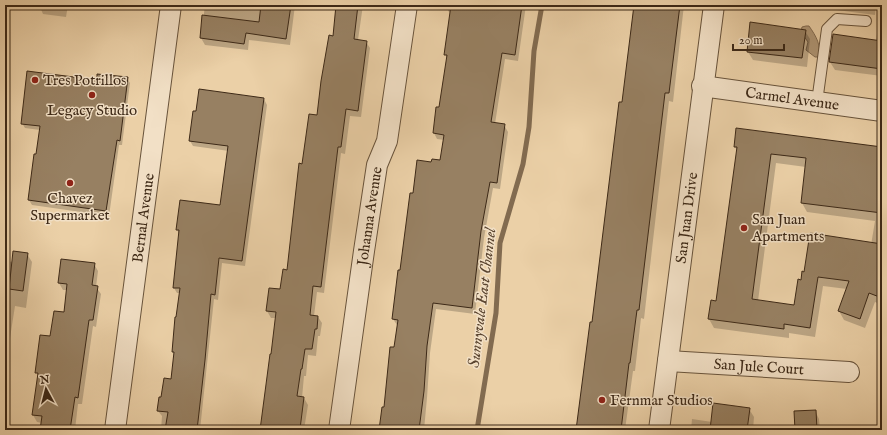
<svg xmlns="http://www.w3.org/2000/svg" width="887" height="435" font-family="'IM FELL English',serif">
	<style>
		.water { fill: #b09776; stroke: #826b50 }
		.shadow { fill: #0003 }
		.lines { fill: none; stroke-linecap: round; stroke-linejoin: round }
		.stream { stroke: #826b50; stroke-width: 5 }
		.building { fill: #978062; stroke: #3d2917 }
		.service-casing { stroke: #68533b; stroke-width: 12 }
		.minor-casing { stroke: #68533b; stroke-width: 22 }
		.service { stroke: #f2e0c6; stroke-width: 10 }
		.minor { stroke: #f2e0c6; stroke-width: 20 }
		.poi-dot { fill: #8f2418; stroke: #f2e0c6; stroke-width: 1.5 }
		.labels { text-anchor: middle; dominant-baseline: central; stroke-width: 3; stroke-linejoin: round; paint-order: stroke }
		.poi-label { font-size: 15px; fill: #3d2917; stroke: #f2e0c6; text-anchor: start }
		.street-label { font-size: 15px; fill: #3d2917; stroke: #f2e0c6 }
		.water-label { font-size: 16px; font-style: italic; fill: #5a442f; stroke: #f2e0c6 }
	</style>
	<rect width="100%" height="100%" fill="#ebd0a7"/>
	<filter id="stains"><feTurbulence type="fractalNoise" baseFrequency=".005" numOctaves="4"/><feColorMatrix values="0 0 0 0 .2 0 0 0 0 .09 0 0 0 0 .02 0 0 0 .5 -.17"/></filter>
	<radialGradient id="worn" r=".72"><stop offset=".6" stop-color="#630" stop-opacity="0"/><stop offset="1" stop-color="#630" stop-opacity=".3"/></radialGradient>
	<!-- water -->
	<path class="water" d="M806 26H809C816 36 822 46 818 57H815L806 50 808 42 801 32 802 27Z"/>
	<!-- shadow -->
	<path class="shadow" d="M39 5H68L66 17 43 14Z
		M205 5H295L290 45 249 40 248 50 205 45 201 38Z
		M337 5H363L358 40 366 42 370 48 361 117 350 116 345 154 341 153 324 293 317 292 314 316 318 317 322 323 320 336H318L316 356 308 355 306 376H304L302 398H304L308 405 304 430H261L272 355 276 318H271L267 311 281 291 288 271 303 165 318 116 333 37Z
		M445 5H526L518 61 505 59 495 124 504 125 508 132 500 189 493 188 484 238 475 314 436 309 430 353 427 398 424 430H378L379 425H381L385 409 395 348 397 325 393 319 414 194 432 163 441 161 444 140 437 139 434 133 439 108 447 58 445 54 451 13 449 12Z
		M635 5H684L673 102 669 101 644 319 641 318 635 371H633L625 430H575H577L593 323 623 103Z
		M798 5H876L875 15Z
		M881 6 882 76 835 70 830 62 876 41Z
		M805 31 810 39 807 67 753 60 748 52Z
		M127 78 130 83 122 145H119L109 216 32 205 29 200 35 155H36L40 130 25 128 22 123Z
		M264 99 267 105 245 266 222 263 218 300 214 299 200 430H161L162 416 158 411 162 399 171 380 175 354 173 352 180 293H177L174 288 180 235 177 230 221 206 229 151 193 146 190 141Z
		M735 147 882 148V255L871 245 875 221 807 212 802 203 806 167 776 163 758 301 794 306 803 273 882 270V305L875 302 865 328 844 320 839 311 847 289 823 286 815 337 789 333V338L714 328 709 319 717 302 738 152Z
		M27 254 32 262 26 308 15 306 5 370V261L13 262Z
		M94 264 98 271 96 287 101 294 96 327 93 326 82 404H78L75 430H41L42 423 37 422 33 415 39 377 36 372 51 338 64 313 67 290H63L59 283Z
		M749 409 754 417 753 430H691L692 419 712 422Z
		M815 411 819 419 820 430H796Z
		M865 425 868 430H830Z"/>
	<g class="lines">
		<!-- stream -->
		<path class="stream" d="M477 430 496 313 500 243 523 164 529 127 534 51 542 5"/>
	</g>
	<!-- building -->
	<path class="building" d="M261 5H291L286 39 246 33 244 44 200 38 202 15 259 22Z
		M336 5H358L354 39 367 41 358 111 346 109 341 147H338L321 287 313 286 310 315 318 316 317 329H315L312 349H305L302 369H301L297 396 304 397 300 429 294 428 293 430H260L270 354H271L276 312 266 311 269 288 280 289 283 269 287 270 299 163 302 164 309 114 317 115 321 81 329 35 333 36Z
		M451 5H522L515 55 502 53 491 122 505 124 497 183 490 182 481 231 472 308 433 303 427 346 424 391 419 430H379L382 407H384L390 347H394L398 320 392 319 398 270H400L410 193H413L417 160 431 162 432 159 440 160 444 135 433 133 436 107H439L447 55H444Z
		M634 5H680L669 93H665L639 310H637L630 363H629L621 430H576L590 322H592L619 102H622Z
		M750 22 806 30 802 58 747 52Z
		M833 34 882 41V69L829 62Z
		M27 71 97 80V74L128 77 120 141 117 140 106 211 28 200 34 154H36L40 126 21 124Z
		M199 89 264 98 242 261 219 258 215 295 211 294 205 360 197 430H165L168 412 157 411 159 397H161L164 378 171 379 174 352H172L175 317H176L180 288H173L179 230H176L180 200 220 205 228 146 189 141 193 111H196Z
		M736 128 882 147V213L801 203 806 158 771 154 752 299 794 305 798 279 801 280 802 271 804 272 810 233 882 244V298L869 293 860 319 838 311 849 281 818 277 810 328 784 324V329L708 319 711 300 716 301 737 147H734Z
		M13 251 28 253 23 291 9 289Z
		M61 259 95 263 92 285 98 286 93 320H89L78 398 75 397 70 430H40L42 416 32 415 38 373H35L40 335 50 336 54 311 64 312 67 284 58 283Z
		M713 403 750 408 747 430H710Z
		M816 410 817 430H795L794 411Z"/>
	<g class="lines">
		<defs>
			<path id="service" d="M817 102 827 29 837 19 866 21"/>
			<g id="minor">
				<path id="s1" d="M702 86 882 111"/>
				<path id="s2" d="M668 361 849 372"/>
				<path id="s3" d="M115 430 171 5"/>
				<path id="s4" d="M339 430 364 251 377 165 387 141 407 5"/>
				<path id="s5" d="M659 430 714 5"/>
			</g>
		</defs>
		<!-- service casing -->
		<use href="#service" class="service-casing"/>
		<!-- minor casing -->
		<use href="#minor" class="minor-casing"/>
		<!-- service -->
		<use href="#service" class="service"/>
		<!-- minor -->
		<use href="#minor" class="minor"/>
	</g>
	<!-- markers -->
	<g class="poi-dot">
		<circle cx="35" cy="80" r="4"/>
		<circle cx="92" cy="95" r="4"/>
		<circle cx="70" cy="183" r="4"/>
		<circle cx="744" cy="228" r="4"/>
		<circle cx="602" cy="400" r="4"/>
	</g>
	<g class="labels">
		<!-- poi labels -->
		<g class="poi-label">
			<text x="43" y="80">Tres Potrillos</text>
			<text x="92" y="110" text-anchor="middle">Legacy Studio</text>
			<text x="70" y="198" text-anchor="middle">Chavez<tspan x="70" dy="17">Supermarket</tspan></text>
			<text x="752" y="219">San Juan<tspan x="752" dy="17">Apartments</tspan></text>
			<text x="610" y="400">Fernmar Studios</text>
		</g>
		<!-- street labels -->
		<g class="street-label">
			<text stroke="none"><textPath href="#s1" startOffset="91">Carmel Avenue</textPath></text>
			<text stroke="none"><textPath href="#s4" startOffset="216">Johanna Avenue</textPath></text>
			<text stroke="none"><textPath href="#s5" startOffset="214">San Juan Drive</textPath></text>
			<text stroke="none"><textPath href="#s3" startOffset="214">Bernal Avenue</textPath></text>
			<text stroke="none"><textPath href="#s2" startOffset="91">San Jule Court</textPath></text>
		</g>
		<!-- water labels -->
		<g class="water-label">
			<text transform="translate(483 298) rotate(-83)">Sunnyvale East Channel</text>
		</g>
	</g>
	<!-- margin -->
	<rect width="887" height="435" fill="none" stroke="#ebd0a7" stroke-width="20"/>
	<rect x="6" y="6" width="875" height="423" fill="none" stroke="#3d2917" stroke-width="2"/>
	<rect x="10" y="10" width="867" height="415" fill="none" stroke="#3d2917"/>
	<!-- north arrow -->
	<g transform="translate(46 389) rotate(353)" stroke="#f2e0c6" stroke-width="3" paint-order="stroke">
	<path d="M0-3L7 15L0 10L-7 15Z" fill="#3d2917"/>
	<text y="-6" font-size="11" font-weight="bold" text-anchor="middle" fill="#3d2917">N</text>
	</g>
	<!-- scale -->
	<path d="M733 44v6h51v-6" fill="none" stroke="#3d2917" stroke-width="2"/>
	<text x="739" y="44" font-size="12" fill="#3d2917" stroke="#f2e0c6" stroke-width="3" paint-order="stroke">20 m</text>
	<rect width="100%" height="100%" filter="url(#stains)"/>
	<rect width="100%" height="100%" fill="url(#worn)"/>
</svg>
